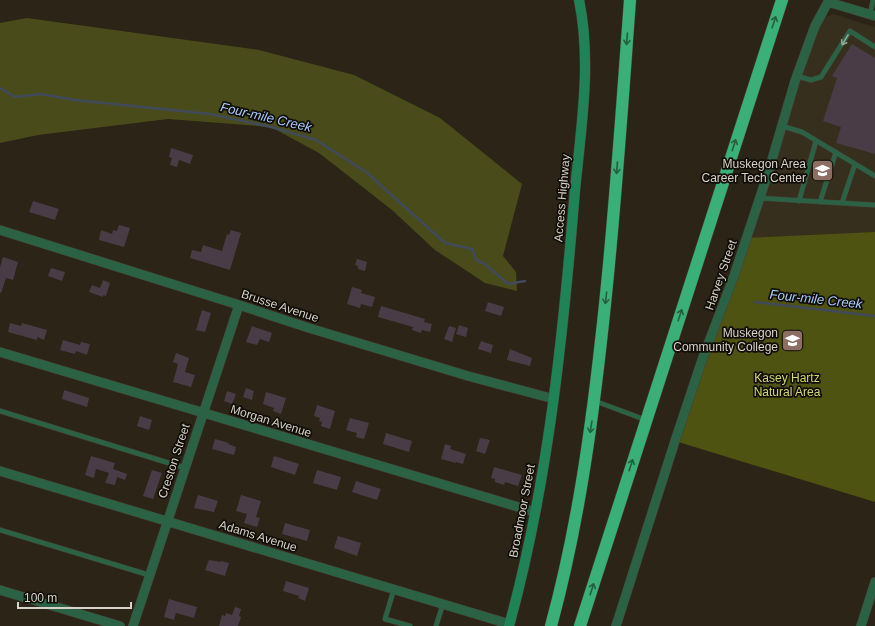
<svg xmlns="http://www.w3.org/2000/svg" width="875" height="626" font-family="Helvetica,sans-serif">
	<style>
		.education { fill: #372f1e }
		.green { fill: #494c1a }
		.forest { fill: #4f5311 }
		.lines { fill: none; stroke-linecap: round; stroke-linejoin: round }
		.stream { stroke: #404a5b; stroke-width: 2.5 }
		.building { fill: #4a3c46 }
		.lane-casing { stroke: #474034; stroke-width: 5.5 }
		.street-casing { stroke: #474034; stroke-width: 10 }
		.secondary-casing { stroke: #474034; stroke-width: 11 }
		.highway-casing { stroke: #474034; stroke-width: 13 }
		.lane { stroke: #2b6246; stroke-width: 4.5 }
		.street { stroke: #2b6246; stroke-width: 9 }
		.secondary { stroke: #208357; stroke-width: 10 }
		.highway { stroke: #3aaf78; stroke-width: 12 }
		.oneway { stroke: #265e40 }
		.oneway2 { stroke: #92a595 }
		.labels { text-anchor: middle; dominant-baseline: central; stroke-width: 3.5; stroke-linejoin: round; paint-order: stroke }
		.poi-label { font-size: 12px; fill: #d7d2ca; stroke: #110e08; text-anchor: end }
		.street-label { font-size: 12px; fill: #d7d2ca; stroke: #110e08 }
		.park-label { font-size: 12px; fill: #d2d969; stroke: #110e08 }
		.water-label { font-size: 13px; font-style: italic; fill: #a6cbfe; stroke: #110e08 }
	</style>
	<rect width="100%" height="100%" fill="#2b2417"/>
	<!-- education -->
	<path class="education" d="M833 14 875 27V501L746 238 807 56 821 19Z"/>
	<!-- green -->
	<path class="green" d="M27 18 259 50 354 75 440 118 522 184 503 256 516 272 517 291 485 283 435 250 392 210 319 153 271 127 168 119 38 135 0 143V23Z"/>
	<!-- forest -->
	<path class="forest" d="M875 232V502L675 441 746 238Z"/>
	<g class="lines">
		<!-- stream -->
		<path class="stream" d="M0 88 15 97 41 94 75 100 210 114 271 127 316 140 366 172 445 243 472 249 476 260 485 264 508 284 525 281
			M755 302 875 316"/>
	</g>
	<!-- building -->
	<path class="building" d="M852 44 875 58V154L836 143 841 127 823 121 837 78 832 76Z
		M171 148 193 155 190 164 179 160 177 167 170 165 172 158 169 157Z
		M33 201 59 209 55 220 29 212Z
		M119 225 130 228 124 247 99 240 101 230 112 234 113 230 117 231Z
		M231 230 241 233 230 270 190 258 192 250 201 252 203 245 222 251 227 234 229 235Z
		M3 257 18 262 13 280 6 278 1 293 0 292V267Z
		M357 259 367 262 365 271 358 269V266L355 265Z
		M51 268 65 272 62 281 48 276Z
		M103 280 110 283 106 296 103 295V297L89 292 92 285 100 288Z
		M352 287 362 290 361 293 375 297 372 307 361 304 360 308 347 304Z
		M488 302 504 307 501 316 485 311Z
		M381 306 425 319 424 322 432 324 430 332 422 330 421 333 412 330 413 327 378 317Z
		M202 310 211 313 205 332 196 330Z
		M10 323 21 326 22 323 47 330 44 340 37 337V340L8 332Z
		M459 325 468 328 466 337 456 334Z
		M252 326 272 333 269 342 260 339 257 345 246 342Z
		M449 326 456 328 452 342 444 339Z
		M63 340 80 345 81 342 90 344 87 355 76 351 75 354 60 350Z
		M481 341 493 345 491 353 478 349Z
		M510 349 532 358 530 366 507 360Z
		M176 353 189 358 185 372 195 375 191 387 173 382 178 364 173 362Z
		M246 388 254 391 252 400 243 397Z
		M64 390 89 398 87 407 62 399Z
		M227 391 236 394 232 404 224 401Z
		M266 392 286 398 281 414 273 411 274 408 263 404Z
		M317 405 335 411 330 429 321 426 322 422 319 421 320 418 314 416Z
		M140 416 152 420 149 430 137 426Z
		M350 418 369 423 364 439 356 437 357 433 346 430Z
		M386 433 412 441 409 452 383 444Z
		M480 438 490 440 485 454 476 451Z
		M215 439 229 443 228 444 236 447 234 455 212 449Z
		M445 444 451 446 450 449 466 454 463 464 456 462V463L441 459Z
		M91 456 115 463 113 469 127 474 125 480 117 477 115 485 105 483 109 473 96 469 94 478 85 475Z
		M274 456 299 464 295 475 271 467Z
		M494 467 522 475 518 486 505 482 504 485 495 482V479L491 478Z
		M152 470 162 473 153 499 143 496Z
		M317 470 341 477 337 490 313 483Z
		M356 481 381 489 377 500 352 492Z
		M198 495 218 501 214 512 194 508Z
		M241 495 261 501 256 517 260 518 257 527 244 523 247 514 236 511Z
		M285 523 310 530 307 541 282 534Z
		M338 536 361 543 357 556 334 548Z
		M209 560 221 562V561L229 563 225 576 205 570Z
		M286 581 309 588 305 601 298 598 299 596 283 591Z
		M169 599 197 607 194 618 176 613 174 620 164 617Z
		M235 607 241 609 239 616 241 617 238 626H219L222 615 225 616 226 613 232 615Z"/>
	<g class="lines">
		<defs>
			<path id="lane" d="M870 15 873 0
				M797 76 811 80 821 77 850 31 875 47
				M782 126 802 132 875 176
				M759 198 875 205
				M799 201 816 141
				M820 202 836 152
				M842 203 855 164
				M595 401 646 420
				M0 411 185 468
				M0 530 149 575
				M394 589 385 619 410 626
				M436 626 443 604"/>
			<path id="street" d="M0 230 239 305 309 328 468 376 554 399
				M0 352 535 512
				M0 471 509 624
				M0 590 120 626
				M133 626 239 305
				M616 626 675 441 702 360 734 276 769 170 795 81 815 26 828 2 875 16
				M861 626 875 582"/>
			<path id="secondary" d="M509 626C548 484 563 337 575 190 581 128 592 62 579 0"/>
			<path id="highway" d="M551 626C578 527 592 425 603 323 615 215 622 108 630 0
				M580 626 782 0"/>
		</defs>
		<!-- lane casing -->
		<use href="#lane" class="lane-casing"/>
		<!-- street casing -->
		<use href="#street" class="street-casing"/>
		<!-- secondary casing -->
		<use href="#secondary" class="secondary-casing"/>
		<!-- highway casing -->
		<use href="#highway" class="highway-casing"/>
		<!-- lane -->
		<use href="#lane" class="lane"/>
		<!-- street -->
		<use href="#street" class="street"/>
		<!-- secondary -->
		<use href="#secondary" class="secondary"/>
		<!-- highway -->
		<use href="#highway" class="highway"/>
	</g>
	<!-- one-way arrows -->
	<defs><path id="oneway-shaft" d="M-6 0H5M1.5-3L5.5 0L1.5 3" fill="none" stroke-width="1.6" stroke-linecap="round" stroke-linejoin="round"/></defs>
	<g class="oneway">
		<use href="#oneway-shaft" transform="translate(774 22) rotate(-72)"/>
		<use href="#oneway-shaft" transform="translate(627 39) rotate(94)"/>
		<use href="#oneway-shaft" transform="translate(734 145) rotate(-72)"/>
		<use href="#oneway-shaft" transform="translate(617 168) rotate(94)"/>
		<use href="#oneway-shaft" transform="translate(606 298) rotate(96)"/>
		<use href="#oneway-shaft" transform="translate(680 315) rotate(-72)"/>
		<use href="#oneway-shaft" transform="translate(591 427) rotate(99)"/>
		<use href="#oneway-shaft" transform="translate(631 465) rotate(-72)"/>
		<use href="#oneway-shaft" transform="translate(592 589) rotate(-72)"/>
	</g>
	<use class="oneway2" href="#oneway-shaft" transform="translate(845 40) rotate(121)"/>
	<!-- icons -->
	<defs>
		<symbol id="school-square" viewBox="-11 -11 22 22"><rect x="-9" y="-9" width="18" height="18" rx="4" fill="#8d6e63" stroke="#110e08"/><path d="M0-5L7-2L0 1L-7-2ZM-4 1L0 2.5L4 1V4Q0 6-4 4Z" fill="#fff"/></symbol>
		<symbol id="university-square" viewBox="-11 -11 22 22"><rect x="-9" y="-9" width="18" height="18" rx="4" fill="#8d6e63" stroke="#110e08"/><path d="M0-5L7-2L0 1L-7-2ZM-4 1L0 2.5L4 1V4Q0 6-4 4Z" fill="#fff"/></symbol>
	</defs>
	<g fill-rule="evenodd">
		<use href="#school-square" x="810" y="158" width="25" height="25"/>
		<use href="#university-square" x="780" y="328" width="25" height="25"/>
	</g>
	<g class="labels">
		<!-- poi labels -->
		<g class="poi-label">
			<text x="806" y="164">Muskegon Area<tspan x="806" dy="14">Career Tech Center</tspan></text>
			<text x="778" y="333">Muskegon<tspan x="778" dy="14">Community College</tspan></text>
		</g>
		<!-- street labels -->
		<g class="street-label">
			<text transform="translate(562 198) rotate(-85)">Access Highway</text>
			<text transform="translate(721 275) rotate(-71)">Harvey Street</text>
			<text transform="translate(280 306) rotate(18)">Brusse Avenue</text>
			<text transform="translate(271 421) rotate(17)">Morgan Avenue</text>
			<text transform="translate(174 461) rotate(-72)">Creston Street</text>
			<text transform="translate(522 511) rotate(-79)">Broadmoor Street</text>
			<text transform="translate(258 536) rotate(17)">Adams Avenue</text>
		</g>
		<!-- park labels -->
		<g class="park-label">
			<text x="787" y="378">Kasey Hartz<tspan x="787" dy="14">Natural Area</tspan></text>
		</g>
		<!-- water labels -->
		<g class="water-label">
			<text transform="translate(266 117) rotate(13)">Four-mile Creek</text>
			<text transform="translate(816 299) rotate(6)">Four-mile Creek</text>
		</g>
	</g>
	<!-- scale -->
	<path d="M18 602v6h113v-6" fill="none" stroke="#d7d2ca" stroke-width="2"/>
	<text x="24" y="602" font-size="12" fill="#d7d2ca" stroke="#110e08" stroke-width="3" paint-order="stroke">100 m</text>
</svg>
